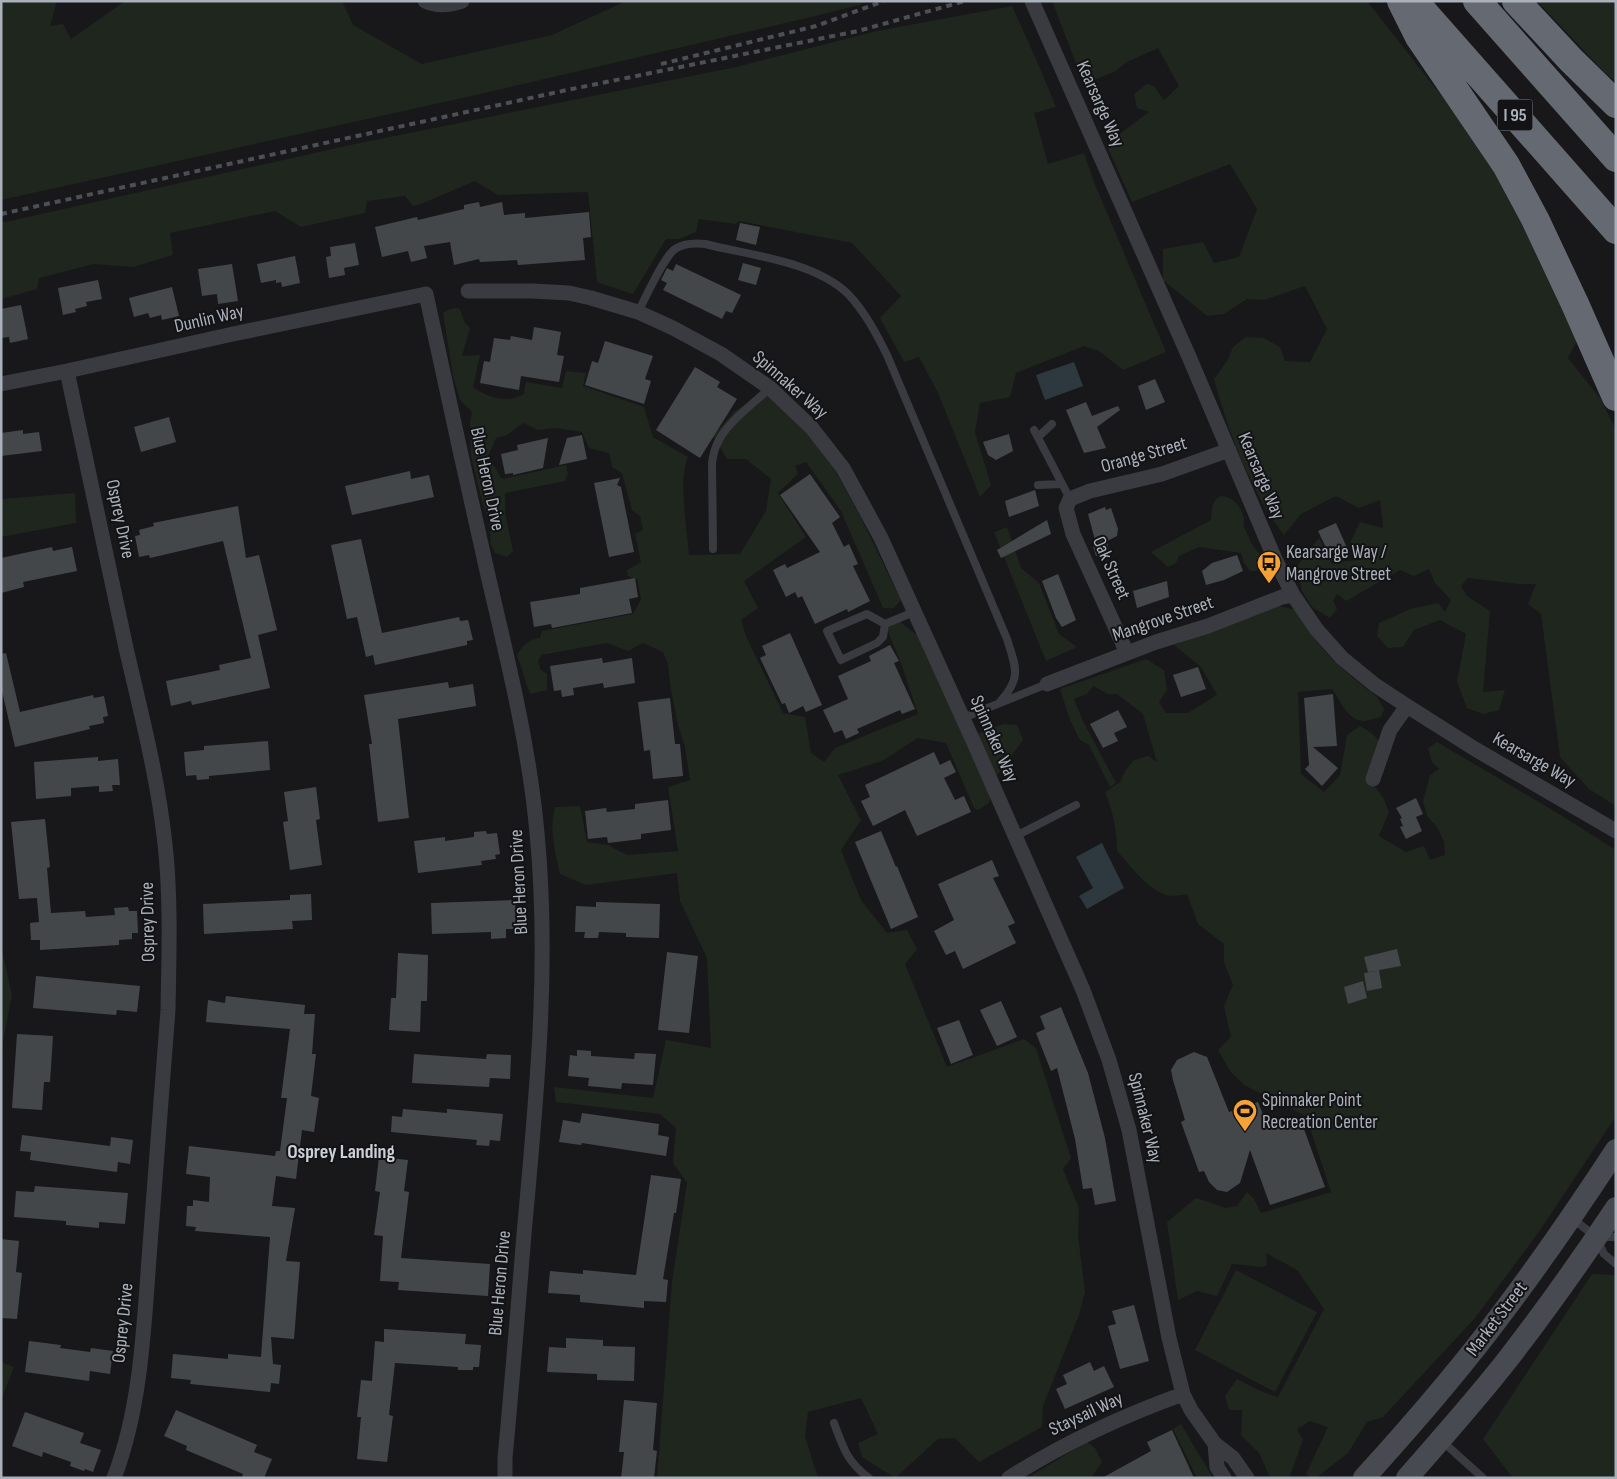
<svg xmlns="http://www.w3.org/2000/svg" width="1617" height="1479" font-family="'Sofia Sans Condensed',sans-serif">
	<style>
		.green { fill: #1e261e }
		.water { fill: #2e393f }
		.building { fill: #44474a }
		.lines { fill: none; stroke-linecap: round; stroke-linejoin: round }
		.lane { stroke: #393b40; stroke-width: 8 }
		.street { stroke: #393b40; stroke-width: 15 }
		.secondary { stroke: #474a50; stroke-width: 22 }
		.highway { stroke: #656971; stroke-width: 28 }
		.rail { stroke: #4c4f55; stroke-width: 4; stroke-dasharray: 6 5; stroke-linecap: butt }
		.labels { text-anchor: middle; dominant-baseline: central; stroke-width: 4; stroke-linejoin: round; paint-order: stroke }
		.shield { fill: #131316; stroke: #7d8289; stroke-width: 1 }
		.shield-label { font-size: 18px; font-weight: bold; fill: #aab1ba }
		.street-label { font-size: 19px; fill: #aab1ba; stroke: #131316 }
		.poi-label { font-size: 19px; fill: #aab1ba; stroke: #131316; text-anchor: start }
		.neighbourhood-label { font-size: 20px; font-weight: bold; fill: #cbcfd6; stroke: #131316 }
	</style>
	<rect width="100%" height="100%" fill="#18181a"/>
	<!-- green -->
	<path class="green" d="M1 1H57L50 26 63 24 71 39 125 1H342L353 25 422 64 552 35 626 1H867L859 5 811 17 476 95 1 200Z
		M1052 1H1367L1433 85 1494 157 1578 339 1568 358 1600 398 1616 429V806L1589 789 1560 757 1541 614 1528 604 1536 584H1519L1468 578 1461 586 1467 596 1490 611 1483 692 1505 690 1499 710 1483 714 1467 708 1457 682 1466 634 1440 620 1414 630 1403 647 1388 648 1377 636 1379 623 1410 609 1438 603 1445 612 1451 600 1435 583 1429 569 1414 576 1400 570 1346 601 1337 594 1333 601 1337 609 1330 618 1312 607 1302 591 1297 566 1319 538 1332 564C1347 559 1361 563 1373 554L1350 543 1360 522 1383 528 1380 500 1359 508 1336 496 1301 514 1284 535C1276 524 1268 513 1262 502 1241 464 1225 421 1214 379L1227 361 1233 347 1246 337 1264 338 1280 347 1285 361 1310 362 1327 329 1305 286 1264 300 1247 299 1224 314 1207 316 1163 280V249L1203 242 1214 263 1239 257 1257 209 1230 164 1132 202 1106 144 1149 112 1137 108 1134 94 1147 84 1154 86 1164 100 1179 86 1158 48 1127 62 1114 72 1084 84Z
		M1537 1H1616V82L1605 73Z
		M1012 6 1040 68 1056 107 1034 113 1048 164 1084 153 1096 187 1166 352 1123 370 1099 351 1084 346 1016 373 1010 397 980 403 975 432 991 485 980 497 938 393 919 357 904 362 880 318 901 296 852 243 739 221 735 224 699 219 696 232 679 239H666L633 294 597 282 588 192 498 195 475 181 421 204 413 206 405 196 367 201 365 213 301 227 275 211 170 233 173 255 133 267 94 264 39 278 37 289 1 299V223L355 144 736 67 877 31Z
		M458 308C464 313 461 321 470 328L462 356 480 355 473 387C489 398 506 404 524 394L526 382 562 388 566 371 586 373 583 386 644 407 653 437 688 457C678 482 687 528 689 555L740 554 766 511 771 479 746 459H727L713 436 735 411 763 393 779 404 827 455 859 514 901 600 894 608H883L841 511 806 462 795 466 798 474 778 493 806 537 744 581 758 608 741 620 746 636 783 713 805 717 811 753 824 762 835 748 918 714 902 666 885 624 899 621 918 636 969 737 1003 724 1017 725 1023 740 998 774 989 782 990 802 978 810 974 808 946 743 918 738 882 761 838 775 861 820 841 850 861 900 887 933 907 930 917 949 905 964 947 1067 1024 1039 1036 1048 1071 1158 1063 1169 1079 1208 1078 1235 1085 1292 1079 1315 1043 1406 1042 1427 979 1462 955 1438 938 1439 895 1478 862 1457 858 1443 878 1434 861 1398 808 1412 805 1436 818 1478H657L672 1282 687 1183 673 1163 676 1128 660 1114 556 1102 554 1087 653 1098 666 1040 711 1048 707 958 680 901 677 873 586 885 560 874C555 852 549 829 555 807L580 806 587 842 608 845 627 855 678 851 668 787 690 780 685 747 678 725 670 684 668 664 663 652 643 643 628 651 607 643 541 655 538 662 541 670 547 674V690L530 694 517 655C522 646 529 639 540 638L542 631 633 614 641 599 637 579 628 576 627 570 641 562 635 534 643 530 640 516 632 510 622 473 612 467 609 453 589 448 582 432 555 428 538 430 523 423 507 435 496 438 488 456 502 479 566 465 568 474 565 481 505 493V512L513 551 507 557 495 553 491 545 489 521 482 501 471 456 470 424 472 412 460 400 453 376 443 313 451 309Z
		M75 493 76 523 1 537V499Z
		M1220 496C1233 496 1241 506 1244 518 1244 522 1243 526 1245 529 1249 537 1252 547 1259 553L1260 567 1256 571H1250L1244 563 1241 553 1199 547 1179 556 1176 563 1168 567 1151 552 1211 520C1212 510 1211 502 1220 496Z
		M1007 527 1021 568 1039 583 1059 634 1077 647 1046 661 994 532Z
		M1275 605 1296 610C1319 651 1341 669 1377 697L1384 709 1381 717C1376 718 1370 720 1365 721 1348 722 1340 700 1332 689L1298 692 1301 774 1324 792 1340 775 1347 735 1360 726C1392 743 1383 757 1375 787L1383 797 1389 812 1379 836 1406 852 1424 846 1430 860 1445 855 1444 841 1437 827 1427 816 1423 801 1430 775 1439 769 1432 762 1428 748 1437 742 1554 811 1616 850V1116L1541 1229 1475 1318 1383 1417 1367 1422 1348 1453 1316 1478H1311L1306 1474 1328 1427 1310 1421 1297 1429 1303 1440 1289 1478H1272L1269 1475 1259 1453 1241 1435 1242 1410H1229L1225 1396 1237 1379 1260 1391 1278 1397 1324 1309 1297 1270 1266 1253 1267 1265 1263 1267 1232 1264 1217 1296 1197 1291 1178 1300 1167 1222 1196 1198 1226 1208 1237 1206 1247 1192 1254 1199 1261 1213 1331 1192 1306 1116 1244 1085 1230 1071 1218 1050 1231 1037 1224 1006 1233 985 1224 962V944L1198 924 1187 894C1182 895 1176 896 1171 896 1149 893 1131 866 1117 851 1117 830 1113 812 1105 792L1120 782 1125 771 1134 760 1148 756 1157 762 1143 714 1117 694H1108L1093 686 1087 694 1074 699 1083 721 1116 783 1110 787 1089 745 1080 740 1070 720 1060 689 1146 659 1164 670 1167 690 1159 702 1166 713H1188L1217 695 1201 667 1174 645Z
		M1 945 12 995 1 1052Z
		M1236 1270 1317 1312 1275 1392 1195 1350Z
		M1592 1274 1613 1275 1616 1277V1478H1513L1483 1439Z
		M1 1362 14 1367 1 1400Z
		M1181 1424 1213 1478H1197L1173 1429Z
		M1087 1442 1095 1448 1102 1462 1093 1475 1090 1478H1027Z"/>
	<!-- water -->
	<path class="water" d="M1074 362 1083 386 1045 400 1036 375Z
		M1102 843 1124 888 1087 909 1079 896 1093 888 1076 857Z"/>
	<!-- building -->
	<path class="building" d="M479 202 480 207 502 202 504 215 525 213V218L589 212 591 237 583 238 585 260 518 265 517 260 480 262 479 259 454 265 450 242 424 246 427 258 411 262 408 251 382 257 375 227 417 217 418 220 464 209V205Z
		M740 223 760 227 756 245 736 240Z
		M355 243 359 265 344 268 345 275 329 278 326 257 331 256 330 247Z
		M295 256 300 283 282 287 281 282 276 283V280L261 283 257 264Z
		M743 263 761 268 756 285 738 280Z
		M232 264 238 301 218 304 217 294 202 296 198 269Z
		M676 264 741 295 732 313 726 311 722 319 663 290 667 283 661 280 667 268 673 271Z
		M98 280 102 299 86 302 87 306 75 309 76 312 63 315 58 288Z
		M172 287 179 316 162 320 161 315 150 318 148 313 134 317 129 298Z
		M21 305 28 339 10 343 9 337 1 338V309Z
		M534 327 561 332 557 355 564 356 559 382 521 376 519 390 480 383 484 361 490 362 494 338 510 340 511 336 532 340Z
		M605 341 653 356 645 379 651 381 644 404 585 385 592 361 598 363Z
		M695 367 720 382 717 387 737 399 700 458 656 430Z
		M1155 379 1165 402 1146 410 1138 386Z
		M1086 402 1092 416 1118 406 1120 410 1097 427 1106 448 1084 453 1066 410Z
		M169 417 176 442 141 452 134 427Z
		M23 430V434L39 432 42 451 1 456V433Z
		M1009 434 1013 451 996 460 988 455 983 442Z
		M582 435 587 459 559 465 567 438Z
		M548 438 543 468 513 475V473L505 474 501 454 518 450 517 445Z
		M410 471 411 479 429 475 434 497 352 515 345 486Z
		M810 474 840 517 832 523 844 547 849 544 858 564 853 566 870 601 848 612 847 609 815 624 802 596 798 598 795 592 786 597 773 570 785 564 787 568 820 552 780 495Z
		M620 478 617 485 621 487 634 552 609 557 594 483Z
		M1035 490 1039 506 1009 517 1005 501Z
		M238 506 246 558 259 555 277 630 258 635 270 688 192 705 191 701 171 706 166 681 220 670 219 665 251 658 223 541 150 558 149 555 139 557 135 536 140 535 139 530 154 526 153 523Z
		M1105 507 1106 510 1111 508 1118 529 1117 536 1107 541 1109 552 1096 556 1093 546 1095 540 1088 514Z
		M1047 520 1051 534 1001 558 997 550Z
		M1336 523 1347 548 1330 556 1318 531Z
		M361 539 382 633 459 617 460 621 468 620 473 640 467 641V645L375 665 373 655 366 657 357 617 347 619 331 545Z
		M52 547 53 551 72 547 77 571 23 582 24 587 1 593V558Z
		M1237 555 1243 571 1224 580 1206 585 1202 571 1212 563Z
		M1058 574 1076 620 1062 627 1056 618 1042 581Z
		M635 578 638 597 629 599 632 613 552 628 551 624 534 627 530 602 580 594V588Z
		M1167 581 1169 597 1137 608 1133 591Z
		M790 633 822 705 806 712 803 706 789 713 785 703 782 704 760 658 766 655 762 646Z
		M890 645 899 661 894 663 915 709 902 714 900 710 857 729 859 733 846 739 842 730 834 733 823 710 848 699 838 676 871 661 869 656Z
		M6 653 20 712 93 695 94 698 104 696 108 716 103 717 104 723 89 726 90 729 15 747 1 687V654Z
		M602 658 603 663 632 658 635 683 604 688 603 683 573 688 574 695 562 697 561 690 554 691 550 666Z
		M1198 667 1206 689 1181 697 1173 675Z
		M448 682 449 688 473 684 476 706 398 719 409 818 378 822 369 744H372L364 695Z
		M1333 694 1337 746 1313 747 1338 768 1322 786 1305 769 1309 765 1304 698Z
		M670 698 675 744H680L683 776 653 779 650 750 644 751 638 702Z
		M1118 710 1127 727 1114 733 1118 741 1103 748 1090 724Z
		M268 741 270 770 209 776V779L197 780 196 775 186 776 184 752 204 750V746Z
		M934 752 940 765 950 760 956 772 944 778 955 800 964 796 971 812 917 836 905 810 873 826 861 801 870 797 865 785Z
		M98 757V761L118 759 120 785H112L113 791 99 792V786L71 788V796L36 799 34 762Z
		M316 787 320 819 316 820 322 865 290 870 283 822 288 821 284 792Z
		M1416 798 1423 814 1416 817 1422 831 1406 839 1400 827 1403 826 1400 819 1402 818 1396 808Z
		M668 800 671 830 641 834V839L608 843 607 837 588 839 585 811 606 808 607 812 635 809V804Z
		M45 819 50 867 47 868 51 913 85 911 86 917 115 915 114 908 128 907 129 911H137L138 933H132V939L119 940V945L40 950V940H31L30 923 39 922 37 898 19 899 11 822Z
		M486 831 487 834 497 833 500 854 495 855 496 859 481 861 482 865 418 873 414 841 445 837V841L474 837V832Z
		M881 831 896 867 897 866 918 917 891 929 855 842Z
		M992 860 999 876 993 878 1015 923 1008 926 1016 943 963 969 955 951 946 955 934 931 954 920 938 884Z
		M311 894 312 920 292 921 293 929 204 934 203 904 290 900V895Z
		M515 900 516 929H506V938L491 939V932L432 934 431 903Z
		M596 902 660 904 659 938 626 937V933L599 932 598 938H584L585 932H575L576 906 596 907Z
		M1397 949 1401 966 1379 970 1382 988 1367 991 1364 973 1377 971 1368 972 1364 957Z
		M667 952 698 956 689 1033 658 1030Z
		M398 953 428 955 427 1001H421L420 1032 389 1030 391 998H396Z
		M36 976 140 986 137 1012 117 1010 116 1015 33 1008Z
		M1363 981 1367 998 1348 1004 1344 987Z
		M226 996 305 1005 304 1014H315L312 1054H316L311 1096 319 1098 314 1132 302 1130 296 1179 276 1176 272 1206 295 1208 286 1261 300 1262 294 1339 271 1337 273 1364 281 1365 279 1384 271 1383 270 1392 190 1384 191 1380 171 1378 173 1354 228 1359V1354L261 1357 270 1237 195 1231 196 1227 186 1226 187 1206H193V1200L209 1202 210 1177 186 1174 189 1146 275 1156 276 1151H280L287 1098H281L290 1029 206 1022 208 1000 225 1003Z
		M1001 1001 1017 1037 997 1046 980 1010Z
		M1061 1007 1088 1073 1105 1138 1116 1201 1095 1205 1092 1188 1083 1189 1075 1139 1057 1068 1051 1071 1036 1033 1045 1029 1040 1016Z
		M959 1020 973 1055 951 1064 937 1028Z
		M17 1034 53 1036 50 1082H44L42 1110 12 1108Z
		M577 1050 591 1051V1056L634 1059 635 1053 656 1054 653 1085 622 1083 621 1089 588 1086 589 1078 568 1076 570 1055 577 1056Z
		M1194 1052 1207 1057 1229 1112 1258 1102 1268 1127 1300 1118 1325 1187 1270 1205 1250 1150 1240 1183 1227 1192 1217 1190 1209 1182 1204 1171 1199 1172 1181 1122 1185 1120 1173 1080 1171 1070 1177 1060Z
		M414 1054 486 1059 487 1054 511 1055 510 1079 490 1078 489 1087 412 1083Z
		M403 1109 447 1113V1109L503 1114 500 1141 490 1140 489 1146 476 1145 477 1140 391 1132 392 1116 402 1117Z
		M582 1113 659 1124 658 1135 669 1137 666 1156 582 1143 581 1145 559 1142 563 1120 580 1123Z
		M22 1135 110 1146 111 1137 133 1140 130 1164 118 1162 117 1172 30 1160 31 1152 20 1151Z
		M379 1157 408 1160 404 1191 409 1192 401 1258 490 1264 488 1296 398 1290 399 1282 380 1281 383 1236 374 1235 380 1192 375 1191Z
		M651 1175 681 1179 676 1213H674L663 1279 668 1280 666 1302 644 1301V1308L580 1302V1295L548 1293 550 1271 583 1274V1270L636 1275Z
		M35 1186 128 1193 125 1224 99 1222V1228L66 1225V1221L14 1217 16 1191 34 1192Z
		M1 1239 19 1241 16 1272 22 1273 17 1319 1 1318Z
		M1134 1305 1149 1361 1120 1369 1108 1326 1116 1324 1112 1311Z
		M384 1329 466 1334 465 1344 481 1345 479 1367H473V1370H458V1367L395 1363 389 1415 393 1416 387 1462 357 1459 361 1417H357L361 1380 372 1381 375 1341 384 1342Z
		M566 1338 603 1340V1346L635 1347 634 1381 597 1380V1374L547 1372 549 1347 566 1348Z
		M29 1341 61 1345 60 1348 90 1352 91 1348 113 1351 110 1374 90 1371 89 1381 25 1372Z
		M1090 1362 1094 1371 1104 1366 1114 1387 1065 1409 1056 1389 1067 1384 1063 1375Z
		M624 1400 657 1403 653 1450 657 1451 654 1478H621L624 1452H619Z
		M176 1410 257 1445 254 1452 272 1459 264 1478H242L243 1474 186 1450 187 1446 164 1436Z
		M25 1412 84 1433 80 1443 101 1450 93 1472 85 1469 84 1471 70 1466 71 1462 43 1452 42 1457 12 1446Z
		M1172 1430 1194 1478H1102L1151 1451 1147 1442Z"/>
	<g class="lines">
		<!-- lane -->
		<path class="lane" d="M638 312C646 297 663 258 675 249 684 243 695 243 705 244 749 255 814 261 848 294 865 312 876 333 887 355L1007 639C1016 668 1022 677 1000 702
			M1034 430 1070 499
			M1038 437 1052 424
			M1038 485 1062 484
			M713 549 712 463C713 455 715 447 719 440 729 421 754 403 770 388
			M885 624 883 637 877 643 841 660 827 631 867 614 885 624 914 612
			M963 718 1047 684
			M1016 836 1076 805
			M1573 1219 1596 1237 1604 1254 1616 1264
			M1601 1237H1616
			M834 1423C843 1447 847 1462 869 1478
			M1442 1441 1483 1478"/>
		<!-- street -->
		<path class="street" d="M425 1C438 7 449 5 462 1
			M1032 1 1190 359 1274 557 1293 595 1317 630 1342 658 1375 685 1407 706 1475 749 1616 831
			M468 291H532L569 293 591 298 638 312 673 328 721 354 770 388 811 427 843 468 881 538 975 745 1083 990 1109 1060 1129 1130 1169 1338 1183 1394 1191 1410 1215 1444 1233 1458 1247 1478
			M67 371C87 463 106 556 126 648 141 713 158 778 165 844 171 898 169 955 168 1010 162 1088 156 1167 150 1245 144 1322 142 1405 114 1478
			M1 384 67 371 233 334 426 294C446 386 466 479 487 571 507 658 529 744 537 833 550 967 536 1101 524 1234 518 1309 512 1384 505 1458V1478
			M1127 653 1073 534 1066 508 1070 499 1090 491 1162 474 1229 450
			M1047 684 1156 642 1208 626 1282 597 1293 595
			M1373 779 1390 730 1407 706
			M1215 1444 1217 1467 1224 1478
			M1009 1478C1064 1443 1122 1416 1183 1394"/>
		<!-- secondary -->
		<path class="secondary" d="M1364 1478C1413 1424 1460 1370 1503 1312 1543 1259 1580 1205 1616 1150
			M1407 1478C1441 1439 1476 1400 1508 1359 1546 1310 1582 1259 1616 1208"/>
		<!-- highway -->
		<path class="highway" d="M1401 1 1419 37 1506 165 1535 219 1575 304 1616 397
			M1414 1 1616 230
			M1477 1 1616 158
			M1516 1 1571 60 1616 104"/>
		<!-- rail -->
		<path class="rail" d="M661 64 816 26 884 1
			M1 214 567 90 858 31 965 1"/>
	</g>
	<!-- icons -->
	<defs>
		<symbol id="bus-pin" viewBox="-11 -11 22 30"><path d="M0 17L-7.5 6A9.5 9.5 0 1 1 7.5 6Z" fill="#f5a236" stroke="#131316"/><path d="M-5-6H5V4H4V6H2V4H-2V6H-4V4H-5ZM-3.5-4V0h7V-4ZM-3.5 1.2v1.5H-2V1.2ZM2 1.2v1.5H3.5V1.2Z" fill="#111"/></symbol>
		<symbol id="stadium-pin" viewBox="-11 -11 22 30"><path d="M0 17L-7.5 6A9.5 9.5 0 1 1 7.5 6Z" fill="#f5a236" stroke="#131316"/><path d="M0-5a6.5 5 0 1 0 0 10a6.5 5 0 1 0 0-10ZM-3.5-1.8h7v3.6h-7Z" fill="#111"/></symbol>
	</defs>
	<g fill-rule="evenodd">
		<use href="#bus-pin" x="1255" y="549" width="28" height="38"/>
		<use href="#stadium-pin" x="1231" y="1097" width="28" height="38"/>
	</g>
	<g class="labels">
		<!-- shield labels -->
		<rect class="shield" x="1497.5" y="99.5" width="35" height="31" rx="4"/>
		<g class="shield-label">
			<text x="1515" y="115">I 95</text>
		</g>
		<!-- street labels -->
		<g class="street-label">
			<text transform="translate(1100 104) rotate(66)">Kearsarge Way</text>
			<text transform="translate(209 319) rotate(-13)">Dunlin Way</text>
			<text transform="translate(790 385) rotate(41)">Spinnaker Way</text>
			<text transform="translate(1144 455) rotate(-16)">Orange Street</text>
			<text transform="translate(1261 476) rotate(67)">Kearsarge Way</text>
			<text transform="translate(487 479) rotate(78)">Blue Heron Drive</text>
			<text transform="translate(120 519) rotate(78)">Osprey Drive</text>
			<text transform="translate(1111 568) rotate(66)">Oak Street</text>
			<text transform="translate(1163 619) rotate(-19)">Mangrove Street</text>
			<text transform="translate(994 739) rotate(66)">Spinnaker Way</text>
			<text transform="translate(1534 760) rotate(30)">Kearsarge Way</text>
			<text transform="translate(519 882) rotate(-93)">Blue Heron Drive</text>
			<text transform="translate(148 922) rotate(-91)">Osprey Drive</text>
			<text transform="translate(1145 1118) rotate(76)">Spinnaker Way</text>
			<text transform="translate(500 1283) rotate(-85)">Blue Heron Drive</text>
			<text transform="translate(1497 1319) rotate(-53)">Market Street</text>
			<text transform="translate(123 1323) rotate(-84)">Osprey Drive</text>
			<text transform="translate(1086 1414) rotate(-25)">Staysail Way</text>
		</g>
		<!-- poi labels -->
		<g class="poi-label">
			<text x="1286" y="552">Kearsarge Way /<tspan x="1286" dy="22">Mangrove Street</tspan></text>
			<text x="1262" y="1100">Spinnaker Point<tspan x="1262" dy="22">Recreation Center</tspan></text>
		</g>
		<!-- neighbourhood labels -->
		<g class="neighbourhood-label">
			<text x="341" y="1152">Osprey Landing</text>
		</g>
	</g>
	<!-- border -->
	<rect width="1617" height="1479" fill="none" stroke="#aab1ba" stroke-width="5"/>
</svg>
